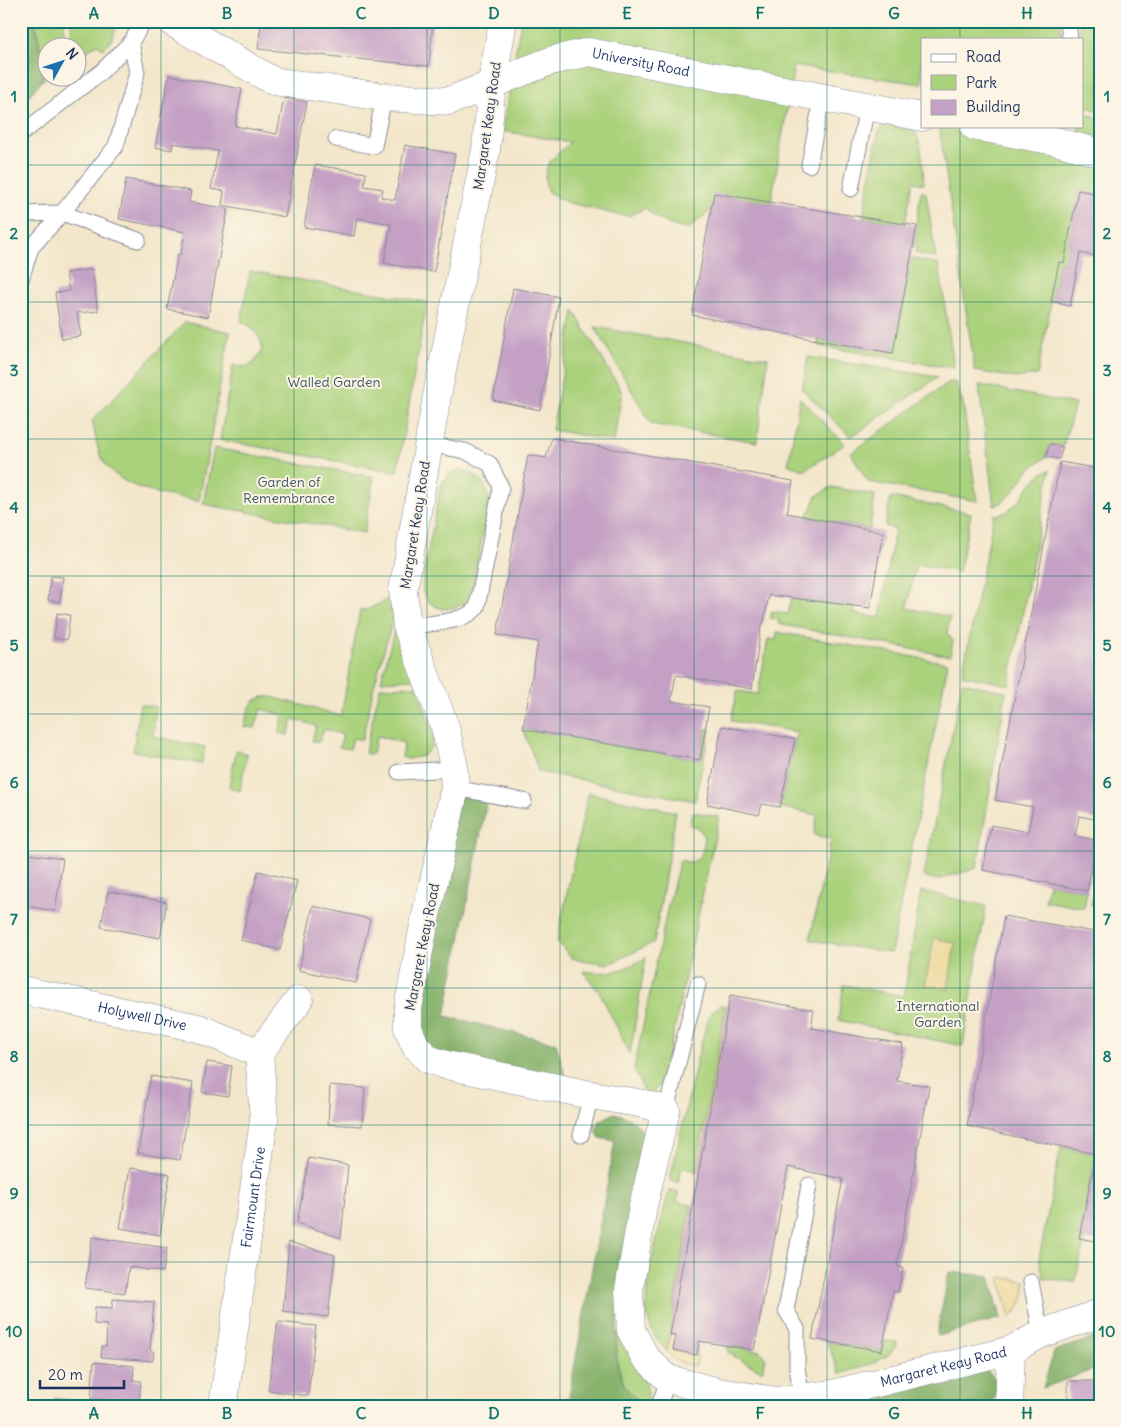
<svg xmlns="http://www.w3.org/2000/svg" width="1121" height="1427" font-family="Delius,sans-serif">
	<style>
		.green { fill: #aad17c; stroke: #62806d }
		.forest { fill: #87b36c; stroke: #517165 }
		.sand { fill: #eeda9e; stroke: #84847e }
		.building { fill: #c4a0c5 }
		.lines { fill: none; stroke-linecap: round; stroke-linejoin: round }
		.service-casing { stroke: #878a94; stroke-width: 17 }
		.minor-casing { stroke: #878a94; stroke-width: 29 }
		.service { stroke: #fff; stroke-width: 15 }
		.minor { stroke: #fff; stroke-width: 28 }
		.grid { fill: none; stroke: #0f766e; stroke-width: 1; stroke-opacity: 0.55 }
		.labels { text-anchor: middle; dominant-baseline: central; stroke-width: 4; stroke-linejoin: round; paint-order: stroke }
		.street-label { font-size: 14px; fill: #1b2f5e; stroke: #fcf5e5 }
		.park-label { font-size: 14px; fill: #3f5866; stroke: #fcf5e5 }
		.neatline { fill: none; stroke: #0f766e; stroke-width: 2 }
		.grid-label { font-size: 16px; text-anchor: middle; font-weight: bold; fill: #0f766e }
	</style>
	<rect width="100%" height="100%" fill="#fcf5e5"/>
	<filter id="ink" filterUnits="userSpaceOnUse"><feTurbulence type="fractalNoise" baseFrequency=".02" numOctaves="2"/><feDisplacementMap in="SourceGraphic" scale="10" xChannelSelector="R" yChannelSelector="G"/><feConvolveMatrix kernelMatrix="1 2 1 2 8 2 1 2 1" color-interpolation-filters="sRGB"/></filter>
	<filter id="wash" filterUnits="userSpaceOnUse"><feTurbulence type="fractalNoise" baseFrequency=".0096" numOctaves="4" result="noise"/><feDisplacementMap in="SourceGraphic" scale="20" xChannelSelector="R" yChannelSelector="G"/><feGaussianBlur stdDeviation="1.12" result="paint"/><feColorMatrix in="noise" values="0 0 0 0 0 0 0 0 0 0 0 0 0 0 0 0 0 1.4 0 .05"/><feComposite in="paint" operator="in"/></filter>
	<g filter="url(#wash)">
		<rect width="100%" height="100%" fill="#f3e6ca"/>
		<!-- green -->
		<path class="green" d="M35 21H64V47L48 48 47 77 41 82 46 64 41 53Z
			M71 21H117C116 34 112 41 103 49L98 44 78 57V48L71 47Z
			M521 21H1060L1062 39H922V84L794 66 771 203 712 209 688 229C670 227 658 220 645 208L629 216 614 214 566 202 548 192C539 164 553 160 570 142L502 131Z
			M1080 21H1100V111L1084 106 1082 103V39H1080Z
			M1082 113 1100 118V141L1084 137 1079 132V126H1082Z
			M891 124C898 125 907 125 913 130 923 139 923 171 924 184L913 182 905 224 863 217 878 133 883 126Z
			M939 126H1052L1045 151 1078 161 1100 165V194L1064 263 1059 262 1037 375 1016 378 975 371Z
			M921 191 926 193 936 258 915 253 916 248 913 246Z
			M911 258 939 265 954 368 818 346V340L893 353Z
			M250 271 427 302 397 472 220 440 233 365C247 370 256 364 262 350 262 336 253 327 241 321Z
			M574 311 622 392 614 441 552 430Z
			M185 322 230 332 199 501C167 495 120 491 102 459 97 450 95 432 92 421Z
			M595 327 768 358 757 442 651 424Z
			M808 357 938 377 851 437 802 389Z
			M949 382 956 383 963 403 977 501 868 482 851 453Z
			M979 385 1075 404 1063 447 1050 444 1046 457C1042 461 1037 462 1033 466 1019 479 1013 500 994 506Z
			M800 398 845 444 805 470 788 465Z
			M214 448 374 477 364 533 203 504Z
			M458 469C476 472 487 482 489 500L473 586 465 603 454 608 442 609 431 604 423 593V577L441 485 449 474Z
			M1050 470 1009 685 962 675 994 515C1022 514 1025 477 1050 470Z
			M831 487 875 495 870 529 807 517 817 496Z
			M891 497 971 513 959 572 916 564 907 608 950 617 947 633 953 641 950 656 778 624 779 620 770 618 772 611 788 614 791 599 854 606 853 613 880 618 895 529 885 526Z
			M392 597V622L374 686 362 740 353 738 350 749 339 747 343 735 324 729 319 742 312 741 316 726 293 719 288 735 279 733 283 715 261 709 255 728 244 727C249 709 250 695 272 697L341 716 360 610H367Z
			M395 627 416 679 381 681Z
			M777 632 948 663 891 953 810 940 831 839 814 835 817 815 780 807 797 732 731 721 737 691 758 694 768 639 776 640Z
			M962 682 1006 692 977 868 937 880 924 876Z
			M417 686 434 736 432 747 423 756 408 759 402 757 404 743 377 736 372 755 365 753 380 687Z
			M140 704 156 707 153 736 205 747 201 764 133 751Z
			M523 729 700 760 706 729H710L695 801 539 772Z
			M238 750 247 754 240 791 231 788 229 786 236 751Z
			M588 793 676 812 654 942 616 961 607 964 571 958 557 941Z
			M692 812 719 817 663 1082 651 1094 646 1096 634 1069 668 906 680 860C684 861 688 863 692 862 704 859 708 838 700 830 697 827 692 826 689 824Z
			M1096 846 1100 847V900L1091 905 1097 874 1091 872Z
			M1049 883 1087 891 1084 908 1045 901Z
			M921 891 986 906 963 1046 838 1020 844 985 904 996Z
			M646 957 630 1054 601 995 583 971C609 975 624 971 646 957Z
			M720 1005 726 1006 696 1171 682 1167 678 1183 670 1180 700 1047 710 1014Z
			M1061 1147 1096 1154 1079 1238 1085 1239 1075 1282 1044 1278 1039 1259Z
			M669 1190 678 1193 677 1202 691 1205 667 1351C655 1340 646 1322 646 1305 646 1271 661 1225 669 1190Z
			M617 1330C620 1336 622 1343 625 1348 635 1366 655 1384 646 1406 616 1391 616 1358 617 1330Z
			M884 1341 897 1342C893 1361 857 1368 840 1374L827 1342 882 1351Z
			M728 1346 760 1351 766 1359 762 1371 733 1356V1353H728Z"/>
		<!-- forest -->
		<path class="forest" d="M21 21H35L41 53 46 64 41 82 21 104Z
			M460 795 487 801 445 1016 556 1043 568 1086 433 1052 423 1042 415 1005Z
			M614 1113C634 1118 640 1125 648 1143L617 1330 616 1359 624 1386 644 1406H614L569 1397 615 1141 600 1138 596 1131 600 1121Z
			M949 1272 990 1276 1001 1318 938 1336 937 1332Z
			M1100 1336V1367L1043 1388 1054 1351Z
			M972 1368 987 1370 995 1379 997 1396 990 1403 985 1406H808Z"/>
		<!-- sand -->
		<path class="sand" d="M934 938 955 943 948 989 925 985Z
			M726 1006H728L699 1172 696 1171Z
			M691 1205 693 1206 671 1335 676 1336 673 1350 697 1355 696 1366C684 1364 673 1362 667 1351Z
			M1000 1277 1025 1281C1026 1297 1021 1308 1010 1318Z"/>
		<g id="blocks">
			<!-- building -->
			<path class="building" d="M280 21H433L429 66 258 49 261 24 280 26Z
				M169 75 242 89 235 126 277 134 284 98 307 102 285 217 222 205 224 191 211 189 218 151 173 143 172 150 155 147Z
				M405 145 455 154 434 272 384 263 391 224 357 218 354 236 304 227 315 165 366 173 364 186 383 189 381 197 395 200Z
				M126 179 191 191 189 202 228 209 208 317 167 309 178 254H181L185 232 119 219Z
				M1078 190 1100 194V257L1080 253 1070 306 1051 301 1059 262 1064 263Z
				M714 193 917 226 893 353 806 338 692 315Z
				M92 269 98 311 77 313 81 336 62 339 55 293 69 291 66 273Z
				M513 288 559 297 540 410 493 400Z
				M552 438 793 481 787 513 883 532 870 608 769 595 764 621 761 627 752 689 676 675 671 701 709 707 700 760 523 729 538 642 497 635 528 455 546 458Z
				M1050 444 1063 447 1059 459 1046 457Z
				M1060 462 1100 469V820L1079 816 1075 836 1097 840 1087 891 983 870 991 825 1028 832 1033 807 995 800Z
				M51 576 63 577 60 602 48 600Z
				M57 613 70 615 67 640 54 638Z
				M722 726 795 739 780 807 762 804 759 815 707 804Z
				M21 853 63 859 55 911 21 905Z
				M258 871 297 881 280 950 241 940Z
				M108 891 167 902 160 938 101 927Z
				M313 906 370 919 356 983 299 970Z
				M1004 916 1100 933V1242L1079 1238 1096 1154 967 1126Z
				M730 995 814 1010 811 1028 903 1044 897 1081 929 1086 897 1266 903 1268 898 1292 893 1291 882 1351 812 1339 843 1179 788 1167 754 1350 699 1341 697 1355 673 1350 676 1336 670 1335Z
				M207 1062 232 1066 228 1096 202 1092Z
				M151 1076 193 1083 180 1160 138 1153Z
				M330 1085 365 1088 362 1126 328 1124Z
				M309 1158 348 1165 341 1238 297 1223Z
				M130 1168 170 1174 160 1235 120 1228Z
				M92 1237 167 1248 163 1272 129 1267 125 1293 85 1288Z
				M289 1242 335 1255 328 1317 283 1311Z
				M113 1299 154 1302 150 1350 154 1352 153 1361 101 1357 102 1346H106L107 1325 94 1324 95 1307 112 1308Z
				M278 1322 316 1326 308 1396 268 1390Z
				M94 1362 134 1366 133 1380 141 1381 139 1403 91 1399Z
				M1068 1381H1100V1406H1068Z
				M55 1398 99 1402 98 1406H54Z"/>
		</g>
	</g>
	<g filter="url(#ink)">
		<use href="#blocks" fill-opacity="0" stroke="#878a94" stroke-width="1"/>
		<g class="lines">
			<defs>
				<path id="service" d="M1068 21 1070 39
					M21 134 101 72 131 42 144 21
					M336 139 374 146 384 97
					M809 165 822 97
					M851 189 867 106
					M21 214 62 213 138 240
					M21 279 31 248 62 213 116 146 137 73 131 42
					M407 626C426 624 466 623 477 607L501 487 490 464 465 451 428 444
					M399 772 454 769
					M455 788 524 801
					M666 1110 698 984
					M581 1135 591 1095
					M1031 1282 1041 1334
					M802 1398 797 1368V1329L786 1310 809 1185
					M659 1406 668 1379"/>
				<g id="minor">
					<path id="s1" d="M170 21 273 81 384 97 449 101 550 61 589 52 922 117"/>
					<path id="s2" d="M503 21 492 83 486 150 439 385 403 591 407 626 445 727 453 762 455 788 425 920 408 1008V1028L415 1045 428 1059 446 1065 591 1095 644 1104 666 1110 643 1206 629 1290 631 1330 645 1357 668 1379 719 1392 776 1401 832 1394 1011 1350 1041 1334 1100 1313"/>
					<path d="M974 126 1055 141 1100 153"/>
					<path id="s3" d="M21 990 198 1028 259 1053"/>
					<path id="s4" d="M223 1406 264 1120 259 1053 299 1000"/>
					<path d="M1009 1406 1011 1350"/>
				</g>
			</defs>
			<!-- service casing -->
			<use href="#service" class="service-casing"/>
			<!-- minor casing -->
			<use href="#minor" class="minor-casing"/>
			<!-- service -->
			<use href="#service" class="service"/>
			<!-- minor -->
			<use href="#minor" class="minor"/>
		</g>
	</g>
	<!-- grid -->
	<path class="grid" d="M161 21V1406M294 21V1406M427 21V1406M560 21V1406M694 21V1406M827 21V1406M960 21V39M960 126V1406M21 165H1100M21 302H1100M21 439H1100M21 576H1100M21 714H1100M21 851H1100M21 988H1100M21 1125H1100M21 1262H1100"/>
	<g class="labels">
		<!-- street labels -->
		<g class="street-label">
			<text stroke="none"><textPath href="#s1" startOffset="498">University Road</textPath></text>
			<text transform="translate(487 126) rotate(-82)">Margaret Keay Road</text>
			<text transform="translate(415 525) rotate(-81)">Margaret Keay Road</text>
			<text transform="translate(422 947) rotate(-79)">Margaret Keay Road</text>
			<text stroke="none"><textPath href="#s3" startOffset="124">Holywell Drive</textPath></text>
			<text stroke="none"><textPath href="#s4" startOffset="211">Fairmount Drive</textPath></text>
			<text stroke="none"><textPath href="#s2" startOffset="1878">Margaret Keay Road</textPath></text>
		</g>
		<!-- park labels -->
		<g class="park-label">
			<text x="334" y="382">Walled Garden</text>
			<text x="289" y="482">Garden of<tspan x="289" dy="16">Remembrance</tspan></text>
			<text x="938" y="1006">International<tspan x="938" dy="16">Garden</tspan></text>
		</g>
	</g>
	<!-- margin -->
	<rect width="1121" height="1427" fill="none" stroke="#fcf5e5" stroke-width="55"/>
	<!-- legend -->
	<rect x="921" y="38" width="162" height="90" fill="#fcf5e5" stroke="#a2a6af"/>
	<rect x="931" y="54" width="25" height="8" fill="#ffffff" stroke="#a2a6af"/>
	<text x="966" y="62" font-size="15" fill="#1b2f5e">Road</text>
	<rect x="931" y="75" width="25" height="15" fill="#aad17c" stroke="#a2a6af"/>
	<text x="966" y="88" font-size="15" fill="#1b2f5e">Park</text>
	<rect x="931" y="100" width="25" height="15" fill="#c4a0c5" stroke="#a2a6af"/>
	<text x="966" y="112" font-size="15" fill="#1b2f5e">Building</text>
	<!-- north arrow -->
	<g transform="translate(62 62) rotate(50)"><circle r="24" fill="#fcf5e5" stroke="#a2a6af"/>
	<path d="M0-4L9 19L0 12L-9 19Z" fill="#1f6fb2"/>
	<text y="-8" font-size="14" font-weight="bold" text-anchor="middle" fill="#1b2f5e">N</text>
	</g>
	<!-- scale -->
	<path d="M40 1380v8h84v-8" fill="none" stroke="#1b2f5e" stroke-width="2.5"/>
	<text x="48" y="1380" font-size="15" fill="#1b2f5e" stroke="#fcf5e5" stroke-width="4" paint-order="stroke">20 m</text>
	<rect x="28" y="28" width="1066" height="1372" class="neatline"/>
	<g class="grid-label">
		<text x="94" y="19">A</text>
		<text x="227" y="19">B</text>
		<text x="361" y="19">C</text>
		<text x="494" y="19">D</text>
		<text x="627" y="19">E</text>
		<text x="760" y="19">F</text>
		<text x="894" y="19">G</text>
		<text x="1027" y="19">H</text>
		<text x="14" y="102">1</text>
		<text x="1107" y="102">1</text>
		<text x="14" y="239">2</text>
		<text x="1107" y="239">2</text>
		<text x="14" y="376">3</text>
		<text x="1107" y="376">3</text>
		<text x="14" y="513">4</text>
		<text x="1107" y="513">4</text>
		<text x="14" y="651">5</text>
		<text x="1107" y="651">5</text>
		<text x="14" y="788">6</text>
		<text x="1107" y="788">6</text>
		<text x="14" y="925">7</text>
		<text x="1107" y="925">7</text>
		<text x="14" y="1062">8</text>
		<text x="1107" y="1062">8</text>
		<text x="14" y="1199">9</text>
		<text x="1107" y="1199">9</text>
		<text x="14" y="1337">10</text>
		<text x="1107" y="1337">10</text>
		<text x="94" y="1419">A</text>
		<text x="227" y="1419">B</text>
		<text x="361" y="1419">C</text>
		<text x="494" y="1419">D</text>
		<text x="627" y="1419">E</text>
		<text x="760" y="1419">F</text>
		<text x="894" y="1419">G</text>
		<text x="1027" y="1419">H</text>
	</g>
</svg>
